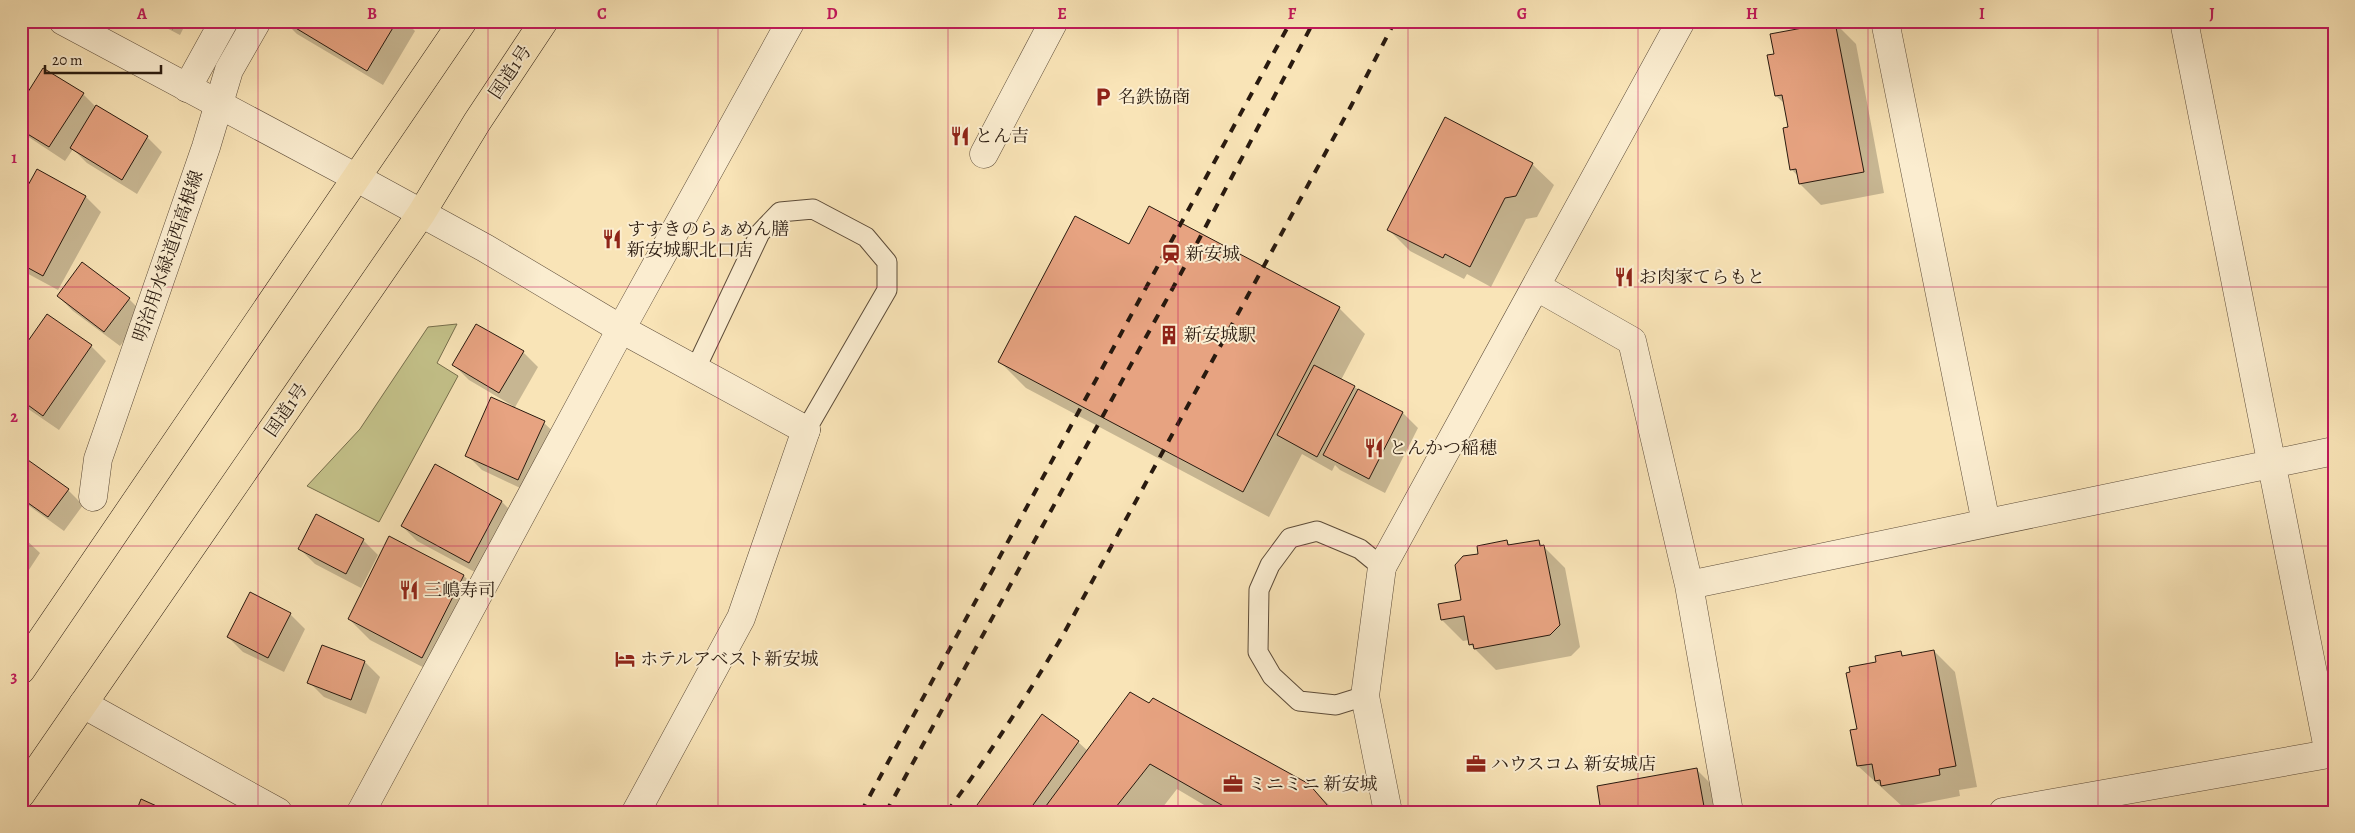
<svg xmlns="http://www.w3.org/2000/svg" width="2355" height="833" font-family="Alegreya,'Noto Serif JP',serif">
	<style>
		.green { fill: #c4c28a; stroke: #766e4c }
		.shadow { fill: #0003 }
		.building { fill: #e7a381; stroke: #291a0f }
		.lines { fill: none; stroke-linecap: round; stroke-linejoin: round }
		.service-casing { stroke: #5d4c39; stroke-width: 21 }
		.pedestrian-casing { stroke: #5d4c39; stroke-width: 29 }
		.minor-casing { stroke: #5d4c39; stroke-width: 29 }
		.tertiary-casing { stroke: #5d4c39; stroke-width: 29 }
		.trunk-casing { stroke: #291a0f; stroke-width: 29 }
		.service { stroke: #fbedd0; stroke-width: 19 }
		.pedestrian { stroke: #fbedd0; stroke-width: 28 }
		.minor { stroke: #fbedd0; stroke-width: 28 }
		.tertiary { stroke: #fbedd0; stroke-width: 28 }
		.trunk { stroke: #f9e4b7; stroke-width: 28 }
		.rail { stroke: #291a0f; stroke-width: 4; stroke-dasharray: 9 9; stroke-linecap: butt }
		.grid { fill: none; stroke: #c2185b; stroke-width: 1; stroke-opacity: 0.55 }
		.labels { text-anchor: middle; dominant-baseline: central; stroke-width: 4; stroke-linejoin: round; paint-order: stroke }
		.street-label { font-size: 18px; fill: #291a0f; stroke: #fbedd0 }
		.poi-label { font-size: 18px; fill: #291a0f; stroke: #fbedd0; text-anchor: start }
		.neatline { fill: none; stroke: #c2185b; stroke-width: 2 }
		.grid-label { font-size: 16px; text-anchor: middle; font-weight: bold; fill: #c2185b }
	</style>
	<rect width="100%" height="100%" fill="#f9e4b7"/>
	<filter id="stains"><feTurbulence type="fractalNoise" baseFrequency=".004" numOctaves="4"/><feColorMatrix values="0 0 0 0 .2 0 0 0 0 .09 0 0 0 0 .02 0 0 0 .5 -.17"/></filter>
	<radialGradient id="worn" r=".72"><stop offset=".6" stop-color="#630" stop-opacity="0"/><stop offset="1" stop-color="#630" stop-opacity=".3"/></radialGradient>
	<!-- green -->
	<path class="green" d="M457 324 437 363 458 376 379 522 307 486 360 429 428 327Z"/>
	<!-- shadow -->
	<path class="shadow" d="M153 21H187L180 35Z
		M284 21H405L415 31 383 85 297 34Z
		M1835 23 1856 44 1884 193 1821 205 1800 184 1799 177 1791 169 1790 128 1786 105 1776 96 1775 55Z
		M83 94 96 107 147 137 162 152 137 194 87 163 73 149 65 161 21 132V105Z
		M1532 164 1554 185 1537 217 1526 219 1491 287 1467 274 1464 279 1410 251 1389 230Z
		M37 171 86 197 101 212 58 290 21 270V201Z
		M1129 246 1339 308 1365 334 1341 380 1403 413 1418 428 1385 493 1340 470 1335 465 1332 471 1302 454 1269 517 1026 388 1000 362Z
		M58 296 129 299 144 314 120 346 73 311Z
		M91 346 106 361 59 430 21 404V353Z
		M523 352 538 367 514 409 544 423 559 437 533 494 482 470 467 455 513 406 469 380 454 365Z
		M436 466 502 502 517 517 484 577 417 541 402 526Z
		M21 472 68 490 83 505 64 531 21 500Z
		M21 535 40 553 21 582Z
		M389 538 464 576 485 597 444 678 370 640 349 619Z
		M363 540 378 555 361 588 315 564 300 549Z
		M1538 541 1565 568 1580 647 1571 656 1496 670 1470 644 1469 640 1463 641 1442 620 1439 605 1463 601 1479 555 1507 542 1511 546Z
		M290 614 305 629 284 672 243 652 228 637Z
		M323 646 365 662 380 677 366 714 324 697 309 682Z
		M1934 651 1955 672 1977 787 1959 790 1960 796 1903 807 1858 766 1851 731 1859 730 1878 663 1900 652 1904 656Z
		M1149 705 1309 785 1336 812H1216L1177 789 1159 812H974L1078 742 1088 751Z
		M1696 769 1717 790 1721 812H1603Z"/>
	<!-- building -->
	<path class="building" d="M158 21H176L173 29Z
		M284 21H397L367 71Z
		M1835 22 1864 172 1799 184 1796 169 1790 170 1783 128 1788 127 1782 95 1775 96 1767 55 1774 54 1770 34Z
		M43 68 84 93 49 147 21 130V103Z
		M96 105 148 136 122 180 70 148Z
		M1445 117 1533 163 1516 196 1505 198 1470 267 1445 254 1443 258 1387 230Z
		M37 169 86 196 43 276 21 264V198Z
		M1149 206 1340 307 1243 492 998 362 1075 216 1129 244Z
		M82 262 130 298 104 332 57 296Z
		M47 314 92 345 43 416 21 400V351Z
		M476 324 524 351 499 393 452 365Z
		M1314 365 1355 386 1317 457 1277 435Z
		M1358 389 1403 412 1369 479 1323 455Z
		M491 397 545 421 518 480 465 456Z
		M28 460 69 489 48 517 21 498V470Z
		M435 464 502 501 469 563 401 526Z
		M316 514 364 539 346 574 298 549Z
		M389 536 464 575 422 658 348 619Z
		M1507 540 1508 545 1539 540 1540 546 1544 545 1560 625 1550 635 1474 649 1473 644 1469 645 1464 616 1441 620 1438 604 1461 600 1455 565 1463 556 1478 554 1477 546Z
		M250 592 291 613 268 658 227 637Z
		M322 645 365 661 351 700 307 683Z
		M1934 650 1956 766 1939 769 1940 775 1881 786 1880 780 1875 781 1872 764 1857 766 1850 730 1857 729 1846 673 1850 672 1849 667 1876 662 1875 656 1901 651 1902 656Z
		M1130 692 1149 703 1153 698 1309 784 1328 806 1330 812H1234L1150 764 1112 812H1046L1043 810Z
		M1042 714 1079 741 1028 812H972Z
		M1697 768 1705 812H1601L1597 786Z
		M141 799 170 812H136Z"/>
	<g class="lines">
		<defs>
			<path id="service" d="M696 368 760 233 780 212 813 209 866 237 887 262V290L806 430
				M1365 696 1336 705 1299 701 1272 676 1258 652 1259 590 1270 565 1290 538 1317 531 1360 549 1382 567"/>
			<path id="pedestrian" d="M93 497 98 459 206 147 229 70 257 21"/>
			<path id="minor" d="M1885 21 1986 523
				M2184 21 2329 754
				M187 88 224 21
				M984 154 1054 21
				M1537 287 1632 341 1689 585 1729 812
				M1382 567 1681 21
				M1689 585 2334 451
				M83 704 278 812
				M361 812 621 329 791 21
				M636 812 741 618 806 430"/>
			<path id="tertiary" d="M63 21 357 178 485 248 621 329 806 430
				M1382 567 1365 696 1388 812
				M2003 812 2334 753"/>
			<path id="trunk" d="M21 670 463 21
				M21 794 421 214 477 122 544 21"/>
		</defs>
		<!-- service casing -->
		<use href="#service" class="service-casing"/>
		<!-- pedestrian casing -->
		<use href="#pedestrian" class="pedestrian-casing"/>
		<!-- minor casing -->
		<use href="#minor" class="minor-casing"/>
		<!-- tertiary casing -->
		<use href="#tertiary" class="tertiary-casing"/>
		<!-- trunk casing -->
		<use href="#trunk" class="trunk-casing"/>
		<!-- service -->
		<use href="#service" class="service"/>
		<!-- pedestrian -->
		<use href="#pedestrian" class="pedestrian"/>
		<!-- minor -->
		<use href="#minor" class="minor"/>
		<!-- tertiary -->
		<use href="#tertiary" class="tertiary"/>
		<!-- trunk -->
		<use href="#trunk" class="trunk"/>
		<!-- rail -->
		<path class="rail" d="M861 812 1291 21
			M886 812 1186 264 1314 21
			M947 812C989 755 1027 696 1063 635L1351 106 1395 21"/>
	</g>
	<!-- grid -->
	<path class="grid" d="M258 21V812M488 21V812M718 21V812M948 21V812M1178 21V812M1408 21V812M1638 21V812M1868 21V812M2098 21V812M21 287H2334M21 546H2334"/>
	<!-- icons -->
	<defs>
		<symbol id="parking-bare" viewBox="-9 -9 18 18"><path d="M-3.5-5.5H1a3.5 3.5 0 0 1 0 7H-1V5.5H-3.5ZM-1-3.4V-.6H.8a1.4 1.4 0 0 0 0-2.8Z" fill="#8f2418" stroke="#fbedd0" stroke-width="2.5" paint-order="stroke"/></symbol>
		<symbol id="restaurant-bare" viewBox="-9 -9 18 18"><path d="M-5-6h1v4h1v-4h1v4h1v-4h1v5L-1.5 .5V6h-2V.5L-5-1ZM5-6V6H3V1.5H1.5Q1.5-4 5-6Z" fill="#8f2418" stroke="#fbedd0" stroke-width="2.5" paint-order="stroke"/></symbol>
		<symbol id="station-bare" viewBox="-9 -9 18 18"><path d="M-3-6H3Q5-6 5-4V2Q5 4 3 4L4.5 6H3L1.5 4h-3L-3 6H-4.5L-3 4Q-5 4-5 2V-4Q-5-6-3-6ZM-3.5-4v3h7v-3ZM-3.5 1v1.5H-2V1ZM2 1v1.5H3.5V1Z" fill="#8f2418" stroke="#fbedd0" stroke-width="2.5" paint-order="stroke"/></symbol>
		<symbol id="building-bare" viewBox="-9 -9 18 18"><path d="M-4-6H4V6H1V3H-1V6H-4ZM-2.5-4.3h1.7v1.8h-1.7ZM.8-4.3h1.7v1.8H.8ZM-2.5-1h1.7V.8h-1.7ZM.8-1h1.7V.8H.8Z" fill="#8f2418" stroke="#fbedd0" stroke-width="2.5" paint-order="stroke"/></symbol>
		<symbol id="hotel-bare" viewBox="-9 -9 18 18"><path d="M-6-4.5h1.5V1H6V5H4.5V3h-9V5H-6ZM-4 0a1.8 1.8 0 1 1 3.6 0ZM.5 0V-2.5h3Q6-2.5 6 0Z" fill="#8f2418" stroke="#fbedd0" stroke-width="2.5" paint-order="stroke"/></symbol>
		<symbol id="office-bare" viewBox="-9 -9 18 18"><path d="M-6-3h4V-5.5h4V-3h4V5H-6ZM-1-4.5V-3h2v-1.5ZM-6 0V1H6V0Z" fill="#8f2418" stroke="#fbedd0" stroke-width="2.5" paint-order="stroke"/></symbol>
	</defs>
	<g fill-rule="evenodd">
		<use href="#parking-bare" x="1089" y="83" width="28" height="28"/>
		<use href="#restaurant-bare" x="946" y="122" width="28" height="28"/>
		<use href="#restaurant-bare" x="598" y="225" width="28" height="28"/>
		<use href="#station-bare" x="1157" y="240" width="28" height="28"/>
		<use href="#restaurant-bare" x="1610" y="263" width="28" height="28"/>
		<use href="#building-bare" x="1155" y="321" width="28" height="28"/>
		<use href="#restaurant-bare" x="1360" y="434" width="28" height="28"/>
		<use href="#restaurant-bare" x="395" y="576" width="28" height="28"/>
		<use href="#hotel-bare" x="611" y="645" width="28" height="28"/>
		<use href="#office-bare" x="1462" y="750" width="28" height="28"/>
		<use href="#office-bare" x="1219" y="770" width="28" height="28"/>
	</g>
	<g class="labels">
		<!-- street labels -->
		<g class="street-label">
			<text transform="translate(510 72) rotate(-56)">国道1号</text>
			<text transform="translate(168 256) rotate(-71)">明治用水緑道西高根線</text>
			<text transform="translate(286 410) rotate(-55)">国道1号</text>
		</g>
		<!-- poi labels -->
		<g class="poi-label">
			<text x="1118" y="97">名鉄協商</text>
			<text x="975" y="136">とん吉</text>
			<text x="627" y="229">すすきのらぁめん膳<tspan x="627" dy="21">新安城駅北口店</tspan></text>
			<text x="1186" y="254">新安城</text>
			<text x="1639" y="277">お肉家てらもと</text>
			<text x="1184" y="335">新安城駅</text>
			<text x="1389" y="448">とんかつ稲穂</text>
			<text x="424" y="590">三嶋寿司</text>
			<text x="640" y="659">ホテルアベスト新安城</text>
			<text x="1491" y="764">ハウスコム 新安城店</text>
			<text x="1248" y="784">ミニミニ 新安城</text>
		</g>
	</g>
	<!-- margin -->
	<rect width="2355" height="833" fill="none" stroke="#f9e4b7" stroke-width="55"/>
	<!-- scale -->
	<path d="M45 65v8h116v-8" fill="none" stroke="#291a0f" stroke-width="2.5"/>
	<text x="52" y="65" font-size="15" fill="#291a0f" stroke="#fbedd0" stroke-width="4" paint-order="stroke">20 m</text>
	<rect x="28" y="28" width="2300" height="778" class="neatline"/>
	<g class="grid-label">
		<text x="142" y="19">A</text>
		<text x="372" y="19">B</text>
		<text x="602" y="19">C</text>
		<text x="832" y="19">D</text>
		<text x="1062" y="19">E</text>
		<text x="1292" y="19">F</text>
		<text x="1522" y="19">G</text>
		<text x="1752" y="19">H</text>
		<text x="1982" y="19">I</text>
		<text x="2212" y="19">J</text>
		<text x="14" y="163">1</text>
		<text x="14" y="422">2</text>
		<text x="14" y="682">3</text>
	</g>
	<rect width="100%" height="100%" filter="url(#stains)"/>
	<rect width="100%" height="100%" fill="url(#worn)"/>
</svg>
